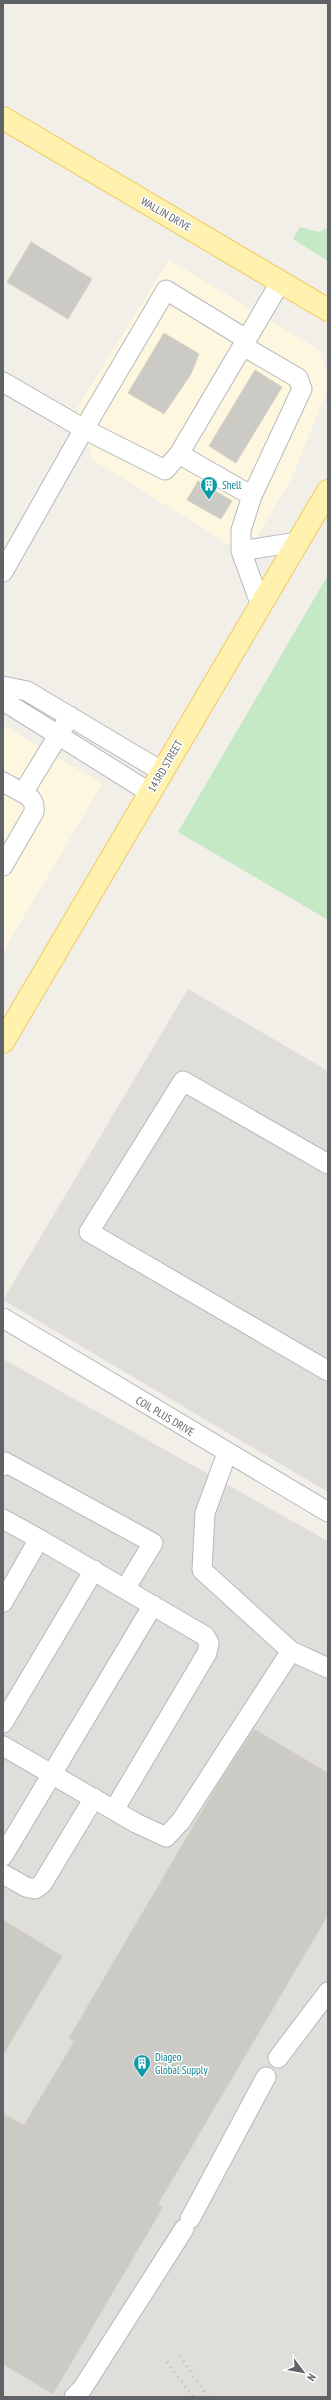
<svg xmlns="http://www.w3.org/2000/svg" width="331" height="2400" font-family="'PT Sans Narrow',sans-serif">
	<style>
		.commercial { fill: #fef7e0 }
		.industrial { fill: #e0deda }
		.green { fill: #c5e8c5 }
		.building { fill: #cccac5; stroke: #d6d1c6 }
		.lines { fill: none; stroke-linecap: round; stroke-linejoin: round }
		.minor-casing { stroke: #b5b8bc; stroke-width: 21 }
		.major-casing { stroke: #f2c960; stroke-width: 24 }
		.minor { stroke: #fff; stroke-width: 19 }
		.major { stroke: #fff2af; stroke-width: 22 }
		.rail { stroke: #b6b7b8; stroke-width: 3; stroke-dasharray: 1 5; stroke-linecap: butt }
		.labels { text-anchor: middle; stroke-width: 3; stroke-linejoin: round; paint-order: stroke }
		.street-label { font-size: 11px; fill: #5f6368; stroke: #fff }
		.culture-label { font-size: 11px; fill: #0d838f; stroke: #fff; text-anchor: start }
	</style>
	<rect width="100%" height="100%" fill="#f1efe8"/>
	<!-- commercial -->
	<path class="commercial" d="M169,260L319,350L328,377V387L291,480L246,555L93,460L77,408Z
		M3,725L102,784L3,952Z"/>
	<!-- industrial -->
	<path class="industrial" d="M188,989L328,1071V1492L3,1300Z
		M3,1359L328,1541V2397H3Z"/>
	<!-- green -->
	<path class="green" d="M300,227L319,232L328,228V261L293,239Z
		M328,575V920L178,832Z"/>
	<!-- building -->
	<path class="building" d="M31,242L92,279L68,319L7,282Z
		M164,333L199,354L191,374L164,414L128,393Z
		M255,370L282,387L236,463L209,446Z
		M198,481L232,501L221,519L187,500Z
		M254,1729L328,1773V1915L158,2204L163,2207L53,2394L3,2364V2114L24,2125L74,2042L69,2038L218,1784Z
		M3,1920L62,1956L3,2055Z"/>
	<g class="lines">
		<!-- minor casing -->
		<g class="minor-casing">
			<path id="minor" d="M243,346L298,378L302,389L252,496
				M3,382L84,429L3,572
				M179,454L165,470L84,429L166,290L246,339
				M241,551L297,542
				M260,603L241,551V530L252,496L179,454L281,281
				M3,686L27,691L161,771
				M3,696L10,705L149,792
				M3,782L23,793
				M3,866L34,812C35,802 32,798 23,793L70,716
				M328,1164L183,1081L89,1232L328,1371
				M3,1318L328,1512
				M227,1453L205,1513L202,1570L291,1651
				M3,1466L5,1462L153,1543L125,1589
				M3,1519L39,1539L3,1602
				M39,1539L205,1636L209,1643L207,1653L114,1810
				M3,1723L94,1570
				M3,1746L136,1823L166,1837L181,1821L291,1651L328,1668
				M3,1856L153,1605
				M3,1874L26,1887L35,1889L42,1884L94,1798
				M278,2058L328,1992
				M190,2219L266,2077
				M74,2397L82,2389L184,2229"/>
		</g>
		<!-- major casing -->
		<g class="major-casing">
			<path id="major" d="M3,118L328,310
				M3,1042L328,491"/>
		</g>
		<!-- minor -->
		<use href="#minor" class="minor"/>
		<!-- major -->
		<use href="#major" class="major"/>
		<!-- rail -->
		<path class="rail" d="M180,2356L208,2397
			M167,2362L193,2397"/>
	</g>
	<!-- icons -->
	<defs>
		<g id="building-pin" transform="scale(0.9)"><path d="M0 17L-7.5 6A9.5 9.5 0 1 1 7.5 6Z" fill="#0f9aa8" stroke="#fff"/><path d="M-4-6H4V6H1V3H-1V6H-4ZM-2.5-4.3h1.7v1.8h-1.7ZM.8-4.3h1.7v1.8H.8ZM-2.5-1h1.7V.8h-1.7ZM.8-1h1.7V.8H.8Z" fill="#fff"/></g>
	</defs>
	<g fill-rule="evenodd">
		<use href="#building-pin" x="209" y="485"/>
		<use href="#building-pin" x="142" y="2063"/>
	</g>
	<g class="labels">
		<!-- street labels -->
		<g class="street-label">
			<text transform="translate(166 214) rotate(30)" y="4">WALLIN DRIVE</text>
			<text transform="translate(165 766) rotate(-60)" y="4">143RD STREET</text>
			<text transform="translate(165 1416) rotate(31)" y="4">COIL PLUS DRIVE</text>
		</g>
		<!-- culture labels -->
		<g class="culture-label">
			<text x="222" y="489">Shell</text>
			<text x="155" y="2061">Diageo<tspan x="155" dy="13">Global Supply</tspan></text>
		</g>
	</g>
	<!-- border -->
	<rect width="331" height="2400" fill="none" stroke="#5f6368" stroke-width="8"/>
	<!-- north arrow -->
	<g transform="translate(303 2372) rotate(122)" stroke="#ffffff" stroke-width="3" paint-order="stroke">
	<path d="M0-3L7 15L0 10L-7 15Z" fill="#5f6368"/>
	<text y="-6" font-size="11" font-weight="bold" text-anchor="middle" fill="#5f6368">N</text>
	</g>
</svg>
